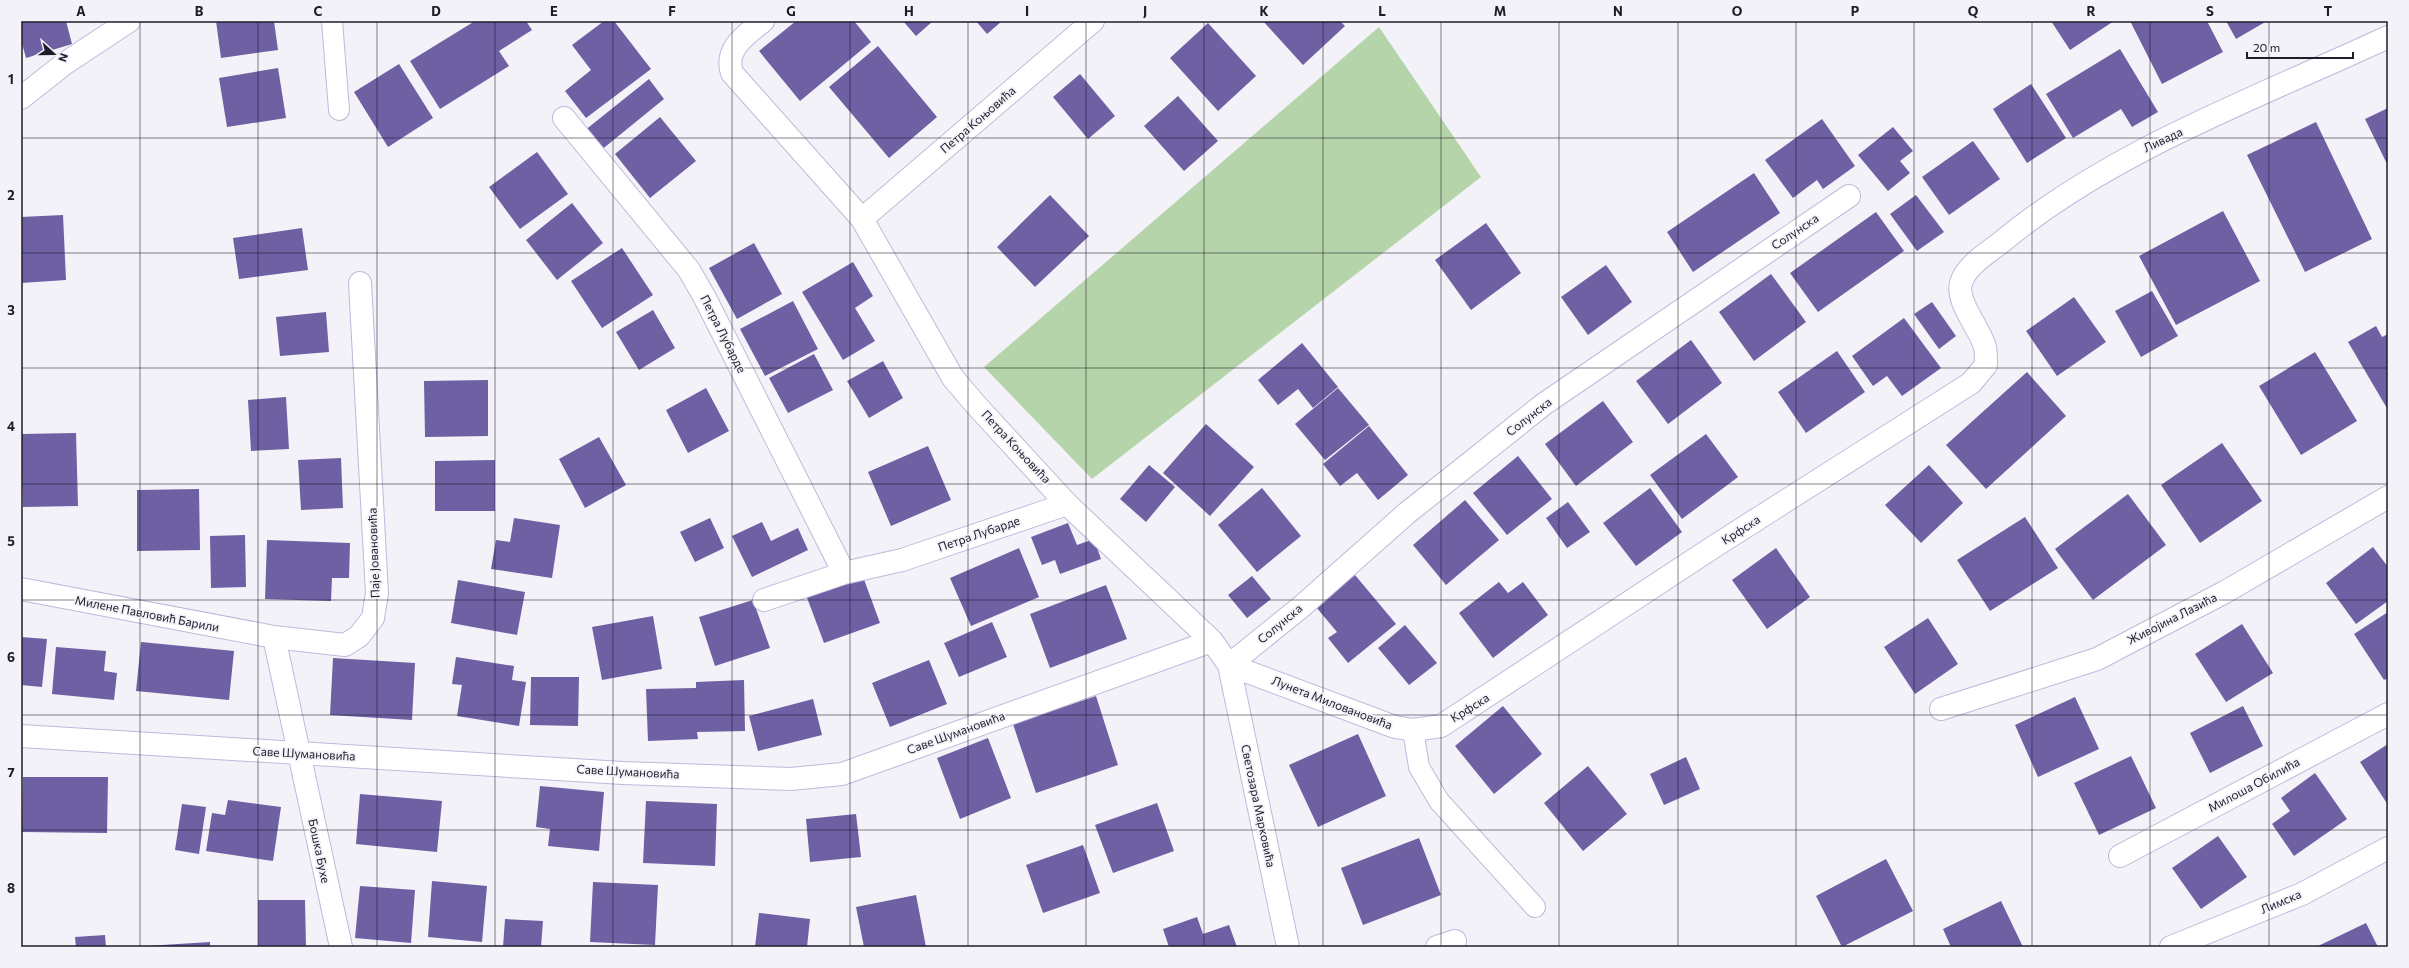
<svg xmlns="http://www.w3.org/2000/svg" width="2409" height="968" font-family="Commissioner,sans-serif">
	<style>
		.green { fill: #b6d4a9 }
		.building { fill: #6e60a3 }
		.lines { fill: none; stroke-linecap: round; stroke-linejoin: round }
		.lane-casing { stroke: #beb9db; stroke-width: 22 }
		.street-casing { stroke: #beb9db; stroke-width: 24 }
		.lane { stroke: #fff; stroke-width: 20 }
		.street { stroke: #fff; stroke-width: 22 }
		.grid { fill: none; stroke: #1e1c29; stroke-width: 1; stroke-opacity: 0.55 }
		.labels { text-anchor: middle; stroke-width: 3.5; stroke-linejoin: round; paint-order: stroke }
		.street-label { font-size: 12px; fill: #1e1c29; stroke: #f3f2f9 }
		.neatline { fill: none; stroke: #1e1c29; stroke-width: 1.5 }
		.grid-label { font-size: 13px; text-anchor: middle; font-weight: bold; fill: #1e1c29 }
	</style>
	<rect width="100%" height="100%" fill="#f3f2f9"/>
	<!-- green -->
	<path class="green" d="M1379,27L1481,177L1092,479L984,367Z"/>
	<!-- building -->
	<path class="building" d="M21,21H66L72,44L26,58L21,40Z
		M216,21H274L278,50L221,58Z
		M475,21H526L532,30L499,51L509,66L440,109L410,61Z
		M604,21H614L651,69L586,118L565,91L591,70L572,45Z
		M796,21H854L871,42L800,101L759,51Z
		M903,21H933L916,36Z
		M976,21H1002L987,34Z
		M1263,21H1340L1345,26L1303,65Z
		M2051,21H2114L2070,50Z
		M2130,21H2207L2223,52L2162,84Z
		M2226,21H2267L2236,39Z
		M1208,23L1256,76L1218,111L1170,58Z
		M878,46L937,117L889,158L829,87Z
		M2120,49L2158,112L2132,127L2121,109L2073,138L2046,94Z
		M399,64L433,118L388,147L354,92Z
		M278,68L286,118L227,127L219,78Z
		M1080,74L1115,116L1088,139L1053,97Z
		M649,79L664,99L600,151L584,131Z
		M2031,84L2066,138L2027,163L1993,109Z
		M1178,96L1218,141L1184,171L1144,126Z
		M2388,108V166L2365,119Z
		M660,117L696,161L650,198L615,154Z
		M1822,119L1855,166L1823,189L1817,180L1793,198L1765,160Z
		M2316,122L2372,239L2305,272L2247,155Z
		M1893,127L1913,151L1900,161L1910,173L1888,191L1858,155Z
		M1973,141L2000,179L1949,215L1922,177Z
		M537,152L568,194L520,229L489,187Z
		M1754,173L1780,213L1693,272L1667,232Z
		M1050,195L1089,236L1035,287L997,247Z
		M1916,195L1944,232L1917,251L1890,214Z
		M572,203L603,243L557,280L526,240Z
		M2223,211L2260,281L2176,325L2139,256Z
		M1876,212L1904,251L1818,312L1790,273Z
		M63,215L66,280L21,283V217Z
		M1486,223L1521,273L1471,310L1435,260Z
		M302,228L308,270L239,279L233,238Z
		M754,243L782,294L737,319L709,268Z
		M622,248L653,295L602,328L571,281Z
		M853,262L873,296L855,308L875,341L843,360L802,292Z
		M1606,265L1632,302L1588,335L1561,297Z
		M1771,274L1806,322L1754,361L1719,312Z
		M2152,291L2178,336L2141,357L2115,311Z
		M2074,297L2106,342L2057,376L2026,331Z
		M793,301L818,349L765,376L740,329Z
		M1932,302L1956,336L1939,349L1914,314Z
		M653,310L675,348L639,370L616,332Z
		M326,312L329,352L280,356L276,317Z
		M1904,318L1941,368L1902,396L1887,376L1873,386L1852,356Z
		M2376,326L2382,337L2388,334V410L2348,342Z
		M1691,340L1722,383L1668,424L1636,381Z
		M1302,343L1338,387L1313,408L1298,389L1278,405L1258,380Z
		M1837,351L1865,392L1806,433L1778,392Z
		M2315,352L2357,421L2301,455L2259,386Z
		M814,354L833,390L788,413L769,378Z
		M883,361L903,398L869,418L847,381Z
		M2027,372L2066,416L1986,489L1946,445Z
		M488,380V436L425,437L424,381Z
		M706,388L729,431L688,453L666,410Z
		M1338,388L1369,425L1325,460L1295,424Z
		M286,397L289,449L251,451L248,400Z
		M1603,401L1633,442L1576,486L1545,444Z
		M1206,424L1254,467L1210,516L1163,473Z
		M1369,426L1408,475L1378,500L1357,473L1340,486L1323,464Z
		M76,433L78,506L23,507L21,434Z
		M1706,434L1738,477L1682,519L1650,475Z
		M599,437L626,485L585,508L559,459Z
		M2222,443L2262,501L2200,543L2161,485Z
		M928,446L951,500L891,526L868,472Z
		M1518,456L1552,499L1507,535L1473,493Z
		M341,458L343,508L301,510L298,460Z
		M495,460V511H435V461Z
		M1149,465L1175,487L1146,522L1120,499Z
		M1929,465L1963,503L1921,543L1885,505Z
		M1262,488L1301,536L1257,572L1218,525Z
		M1650,488L1682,532L1636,566L1603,523Z
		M199,489L200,550L137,551V490Z
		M2128,494L2166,545L2093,600L2055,549Z
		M1465,500L1499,540L1446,585L1413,545Z
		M1568,502L1590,532L1567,548L1546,518Z
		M2025,517L2058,568L1990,611L1957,560Z
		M514,518L560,525L552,578L491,569L496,540L510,542Z
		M710,518L724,548L695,562L680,532Z
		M762,522L771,541L798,528L808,550L752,577L732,536Z
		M1068,523L1077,545L1094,539L1101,559L1060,574L1055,560L1042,565L1031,537Z
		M245,535L246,587L211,588L210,536Z
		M267,540L350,543L349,578H332L331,601L265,599Z
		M2373,547L2388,567V601L2356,624L2326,583Z
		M1019,548L1039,597L971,626L950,578Z
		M1776,548L1810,597L1767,629L1732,580Z
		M862,574L880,623L824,643L806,595Z
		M1355,575L1396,624L1348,663L1328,638L1337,632L1316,607Z
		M1252,576L1271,599L1247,618L1228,595Z
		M458,580L525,592L517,635L451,623Z
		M1499,582L1508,593L1523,582L1548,615L1493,658L1459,613Z
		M1106,585L1127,639L1050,668L1030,614Z
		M753,600L770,648L715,666L699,617Z
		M2388,612V678L2384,680L2354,634Z
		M653,616L662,669L602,680L592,627Z
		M1928,618L1958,664L1915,694L1884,647Z
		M992,622L1007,657L959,677L944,643Z
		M2242,624L2273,673L2226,702L2195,654Z
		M1405,625L1437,663L1409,685L1378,648Z
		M21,637L47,639L42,687L21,685Z
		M141,642L234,651L229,700L136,691Z
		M56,647L106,651L104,671L117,673L114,700L52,694Z
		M456,657L514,666L512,680L526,682L519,726L457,716L462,685L452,684Z
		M333,658L415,663L412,720L330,715Z
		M929,660L947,704L890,727L872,683Z
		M531,677H579L578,726L530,725Z
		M744,680L745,731L697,732L698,739L648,741L646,689L696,688V682Z
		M1096,696L1118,765L1036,793L1013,724Z
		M2075,697L2099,749L2038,777L2015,725Z
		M813,699L822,735L758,751L749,716Z
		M1503,706L1542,754L1494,794L1455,746Z
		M2243,706L2263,746L2210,773L2190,733Z
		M1358,734L1386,796L1318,827L1289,765Z
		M988,738L1011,798L960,819L937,758Z
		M2388,744V805L2360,762Z
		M2131,756L2156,808L2099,835L2074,783Z
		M1686,757L1700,789L1664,805L1650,774Z
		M1588,766L1627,814L1583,851L1544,803Z
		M2315,773L2347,819L2294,856L2272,824L2290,811L2281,798Z
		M23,777H108L107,833L22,832Z
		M540,786L604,792L599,851L548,846L550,829L536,827Z
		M360,794L442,801L437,852L356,844Z
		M228,800L281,807L273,861L206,851L212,813L225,815Z
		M646,801L717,804L715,866L643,863Z
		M1157,803L1174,851L1113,873L1095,825Z
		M182,804L206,807L199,854L175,850Z
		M856,814L861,857L810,862L806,819Z
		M2218,836L2247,877L2201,909L2172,868Z
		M1419,838L1441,895L1363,925L1341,868Z
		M1083,845L1100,893L1043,913L1026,865Z
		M1886,859L1913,911L1842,947L1816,896Z
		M432,881L487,886L482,942L428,937Z
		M593,882L658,885L655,945L590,942Z
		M360,886L415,890L411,943L355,938Z
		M916,895L926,947H864L856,907Z
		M258,900H305L306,947H258Z
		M2001,901L2023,947H1951L1943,929Z
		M759,913L810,919L807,947H755Z
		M1197,917L1203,934L1229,925L1237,947H1169L1163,929Z
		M505,919L543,921L541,947H503Z
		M2366,923L2378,947H2316Z
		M105,935L106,947H76L75,937Z
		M210,942V947H146V946Z"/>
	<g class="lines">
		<!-- lane casing -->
		<g class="lane-casing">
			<path id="lane" d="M332,21L339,110
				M1413,730L1419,767L1439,801L1535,907"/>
		</g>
		<!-- street casing -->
		<g class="street-casing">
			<path id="street" d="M763,21C746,35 724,49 732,73L862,219L953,378L976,405L1067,504L1212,641L1229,665L1395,727L1413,730L1441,726L1715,546L1971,383L1986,365C1986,359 1986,352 1985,347C1980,328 1953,299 1962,280C1969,264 1986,254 1999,244C2110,151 2257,98 2388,37
				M21,98L64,64L129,21
				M564,118L689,270L705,298L844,573
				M862,219L1093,21
				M21,589L274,637
				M764,600L844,573L902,560L1067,504
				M1941,709L2097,659L2225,592L2388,497
				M21,736L623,773L791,779L842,774L1212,641
				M2120,856L2388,714
				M341,947L274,637L345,645L359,636L373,618L377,593L360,283
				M1288,947L1229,665L1301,607L1407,513L1544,404L1849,196
				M1437,947L1455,941
				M2171,947L2302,894L2388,848"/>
		</g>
		<!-- lane -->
		<use href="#lane" class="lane"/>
		<!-- street -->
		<use href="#street" class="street"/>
	</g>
	<!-- grid -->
	<path class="grid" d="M140,21V947M258,21V947M377,21V947M495,21V947M613,21V947M732,21V947M850,21V947M968,21V947M1086,21V947M1204,21V947M1323,21V947M1441,21V947M1559,21V947M1678,21V947M1796,21V947M1914,21V947M2032,21V947M2150,21V947M2269,21V947M21,138H2388M21,253H2388M21,368H2388M21,484H2388M21,600H2388M21,715H2388M21,830H2388"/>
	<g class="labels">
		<!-- street labels -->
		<g class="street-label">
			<text transform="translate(978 120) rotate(-41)" y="4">Петра Коњовића</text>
			<text transform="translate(2163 140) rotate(-25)" y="4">Ливада</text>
			<text transform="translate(1795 232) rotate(-34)" y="4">Солунска</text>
			<text transform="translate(723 334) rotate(63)" y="4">Петра Лубарде</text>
			<text transform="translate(1529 417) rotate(-38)" y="4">Солунска</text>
			<text transform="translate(1016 447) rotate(47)" y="4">Петра Коњовића</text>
			<text transform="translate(1741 530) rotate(-33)" y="4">Крфска</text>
			<text transform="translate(979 534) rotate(-19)" y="4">Петра Лубарде</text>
			<text transform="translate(374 553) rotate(-92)" y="4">Паје Јовановића</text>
			<text transform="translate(147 614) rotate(11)" y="4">Милене Павловић Барили</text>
			<text transform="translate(2172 619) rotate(-27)" y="4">Живојина Лазића</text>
			<text transform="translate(1280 624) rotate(-40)" y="4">Солунска</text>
			<text transform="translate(1332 703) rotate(21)" y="4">Лунета Миловановића</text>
			<text transform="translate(1470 708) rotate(-32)" y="4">Крфска</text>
			<text transform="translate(956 733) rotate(-20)" y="4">Саве Шумановића</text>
			<text transform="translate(304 754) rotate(3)" y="4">Саве Шумановића</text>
			<text transform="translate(628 772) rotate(3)" y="4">Саве Шумановића</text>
			<text transform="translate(2254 785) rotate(-28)" y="4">Милоша Обилића</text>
			<text transform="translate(1258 806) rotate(78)" y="4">Светозара Марковића</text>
			<text transform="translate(319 851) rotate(78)" y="4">Бошка Бухе</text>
			<text transform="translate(2281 902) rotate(-23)" y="4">Лимска</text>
		</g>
	</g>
	<!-- border -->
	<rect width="2409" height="968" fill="none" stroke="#f3f2f9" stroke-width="44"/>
	<!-- north arrow -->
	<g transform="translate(54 54) rotate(111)" stroke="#f3f2f9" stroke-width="3" paint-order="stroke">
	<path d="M0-3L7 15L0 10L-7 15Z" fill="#1e1c29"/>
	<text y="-6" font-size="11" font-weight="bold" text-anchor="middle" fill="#1e1c29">N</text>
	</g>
	<!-- scale -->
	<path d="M2247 52v6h106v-6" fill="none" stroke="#1e1c29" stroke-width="2"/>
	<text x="2253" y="52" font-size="12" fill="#1e1c29" stroke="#f3f2f9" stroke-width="3" paint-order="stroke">20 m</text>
	<rect x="22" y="22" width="2365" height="924" class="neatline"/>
	<g class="grid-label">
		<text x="81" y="16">A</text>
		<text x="199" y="16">B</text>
		<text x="318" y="16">C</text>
		<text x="436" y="16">D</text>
		<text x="554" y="16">E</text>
		<text x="672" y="16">F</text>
		<text x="791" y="16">G</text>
		<text x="909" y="16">H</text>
		<text x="1027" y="16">I</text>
		<text x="1145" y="16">J</text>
		<text x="1264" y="16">K</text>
		<text x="1382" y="16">L</text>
		<text x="1500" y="16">M</text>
		<text x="1618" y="16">N</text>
		<text x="1737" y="16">O</text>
		<text x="1855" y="16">P</text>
		<text x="1973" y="16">Q</text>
		<text x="2091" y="16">R</text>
		<text x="2210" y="16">S</text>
		<text x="2328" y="16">T</text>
		<text x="11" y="84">1</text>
		<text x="11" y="200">2</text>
		<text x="11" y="315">3</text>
		<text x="11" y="431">4</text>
		<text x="11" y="546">5</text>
		<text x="11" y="662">6</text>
		<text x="11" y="777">7</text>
		<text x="11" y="893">8</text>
	</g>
</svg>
